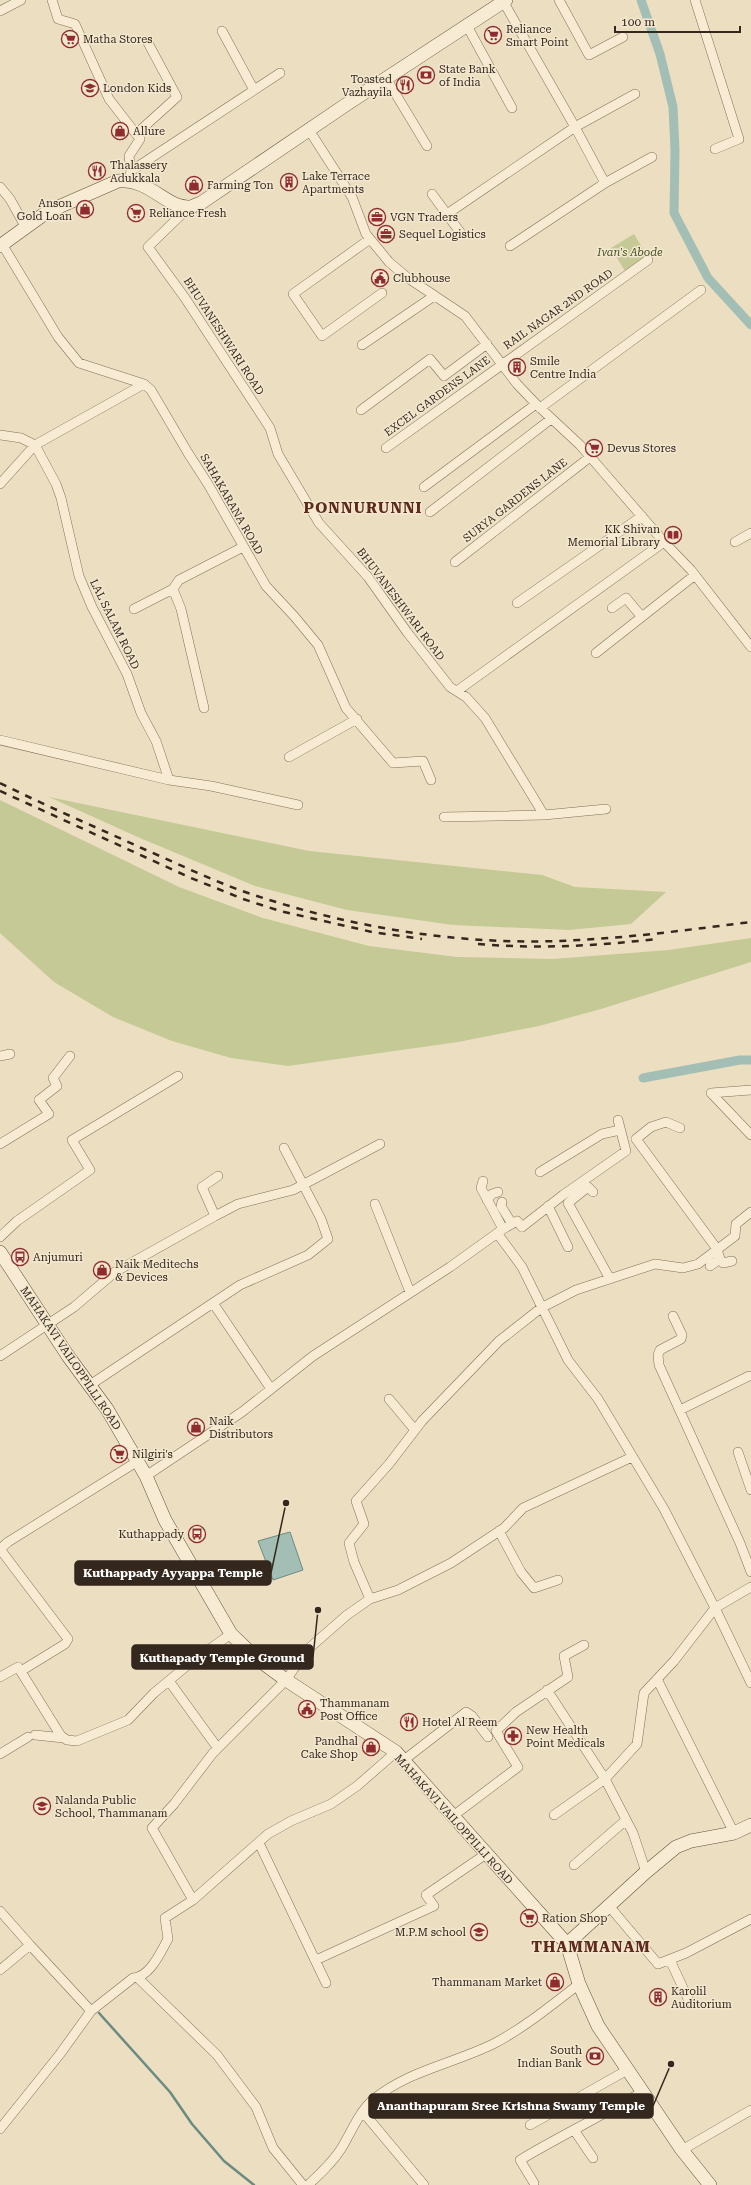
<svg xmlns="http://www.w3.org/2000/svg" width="751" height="2185" font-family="'Roboto Serif',serif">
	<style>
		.green { fill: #c4c995 }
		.water { fill: #a3beb5; stroke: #6b8b82 }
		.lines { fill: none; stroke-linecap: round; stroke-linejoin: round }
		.stream { stroke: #6b8b82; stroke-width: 2.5 }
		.canal { stroke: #a3beb5; stroke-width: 9 }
		.minor-casing { stroke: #846f59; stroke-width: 10 }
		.secondary-casing { stroke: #65503c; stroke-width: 14 }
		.minor { stroke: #f7ebd3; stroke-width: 9 }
		.secondary { stroke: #f7ebd3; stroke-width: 13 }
		.rail { stroke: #34271d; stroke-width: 2.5; stroke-dasharray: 7 7; stroke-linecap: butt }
		.labels { text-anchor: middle; stroke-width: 3; stroke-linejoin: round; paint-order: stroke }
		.poi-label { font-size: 11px; fill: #34271d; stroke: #f3e8cf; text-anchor: start }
		.park-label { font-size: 11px; font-style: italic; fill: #465024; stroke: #f3e8cf }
		.street-label { font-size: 11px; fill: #34271d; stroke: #f3e8cf }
		.district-label { font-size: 15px; font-weight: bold; letter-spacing: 1px; fill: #5f2a1e; stroke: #f3e8cf }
		.leader { fill: none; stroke: #34271d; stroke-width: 1.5 }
		.callout-dot { fill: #34271d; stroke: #f3e8cf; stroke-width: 1.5 }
		.callout { fill: #34271d; stroke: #34271d; stroke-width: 1.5 }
		.callout-label { font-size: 12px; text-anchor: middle; font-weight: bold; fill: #fff }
	</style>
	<rect width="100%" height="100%" fill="#ecdec0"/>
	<!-- green -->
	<path class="green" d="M634,234L648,257L625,271L611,248Z
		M49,797L309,851L542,875L575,887L666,892L631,924L569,930L453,925L347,910L255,886L140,838Z
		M0,800L179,887L263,918L369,946L457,957L553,959L669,950L751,938V962L601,1009L539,1026L458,1042L288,1066L231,1058L172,1041L113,1017L54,982L0,933Z"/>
	<!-- water -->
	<path class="water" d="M290,1532L303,1570L273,1580L258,1541Z"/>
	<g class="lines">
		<!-- stream -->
		<path class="stream" d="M99,2013L170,2092L192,2124L224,2161L254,2185"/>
		<!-- canal -->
		<path class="canal" d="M641,0L660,54L673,107L675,150L674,213L708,278L751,325
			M643,1078L740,1060H751"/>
		<!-- minor casing -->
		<g class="minor-casing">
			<path id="minor" d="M52,0L58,19L75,24L109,99L140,139L129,156L131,171L129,180
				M559,0L589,55L623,37
				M695,0L739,139L715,149
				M503,1L575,127L605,183
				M0,11L21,0
				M466,24L512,108
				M222,31L254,90
				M386,78L427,146
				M309,130L352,197L366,234L389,262L408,278L465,316L517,384L536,404L580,445L664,542L691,570L751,647
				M136,134L177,97L147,41
				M131,171L280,73
				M0,187L10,199L25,226
				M432,194L460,232
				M189,207L148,247L185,298L270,428L278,454L319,523L368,577L407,632L450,687L466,697L485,718L544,815
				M447,214L575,127L635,94
				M370,239L293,294L322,336L382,293
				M2,244L58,337L79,363L144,384L151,390L188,453L208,484L266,586L294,616L318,645L346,708L393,763L423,761L431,780
				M510,246L605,183L652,157
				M362,345L434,296
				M540,408L701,290
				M361,410L430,359L444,376L487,344
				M0,435L21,438L35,445L56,484L61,498L79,576L92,607L127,674L141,713L156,741L169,780
				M386,448L648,260
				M0,484L35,445L144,384
				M424,487L536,404
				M430,512L551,419
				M735,542L751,533
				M455,562L590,457
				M173,589L181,609L204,708
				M517,603L642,516
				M612,608L626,598L641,616
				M134,609L173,589L179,580L243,547
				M596,653L695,575
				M457,691L664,542
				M0,740L169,780L211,786L298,805
				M289,757L357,719
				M444,817L544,815L606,809
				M0,1056L10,1054
				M711,1093L751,1135
				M711,1093L751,1090
				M680,1128L666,1122L651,1127L636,1139L717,1249L720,1259L710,1266
				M0,1144L49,1114L39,1100L57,1086L53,1078L70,1056
				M540,1172L602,1134L620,1130
				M593,1192L588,1187L568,1203L610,1279
				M487,1200L492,1194L498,1192
				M502,1202L501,1206L512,1224
				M375,1204L410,1292
				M548,1206L568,1247
				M215,1216L238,1204L293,1190L380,1144
				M503,1229L517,1221L522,1227L563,1195L626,1151L618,1120
				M497,1233L522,1267L568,1360L598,1399L664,1509L715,1608L751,1683
				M0,1237L17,1221L90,1170L72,1140L178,1076
				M720,1259L723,1263L732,1261
				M213,1303L271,1389
				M673,1316L682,1335L681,1339L660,1350L658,1355L659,1365L740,1543L751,1572
				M0,1356L74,1307L115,1272L215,1216L202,1187L218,1176
				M90,1385L240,1285L308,1255L328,1239L321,1219L284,1148
				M389,1399L415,1430
				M680,1410L749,1376
				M738,1452L751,1490
				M146,1476L242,1412L313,1356L450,1267L503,1229L481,1188L483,1181
				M499,1531L521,1572L534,1588L558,1580
				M0,1549L68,1639L65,1644L21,1671
				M0,1549L8,1542L138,1461
				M370,1599L398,1590L451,1563L504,1528L523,1508L632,1457
				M0,1677L18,1667L61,1736L67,1740L77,1741L128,1720L154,1693L195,1659L231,1634
				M657,1679L734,1833
				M169,1681L214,1743
				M547,1690L605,1779L637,1744L644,1693L674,1661L715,1608L751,1587
				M35,1735L64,1738
				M0,1754L28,1737
				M404,1760L466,1712L472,1716L488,1737
				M554,1815L605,1779L633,1833L646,1872
				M453,1816L518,1767L496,1731L516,1712L568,1677L564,1656L584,1645
				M259,1843L326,1983
				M574,1865L626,1820
				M193,1900L152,1828L174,1804L213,1753L286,1680L307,1650L347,1615L370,1599L354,1562L349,1543L364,1524L356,1501L389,1464L422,1421L499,1341L541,1308L576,1290L655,1264L683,1268L698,1264L735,1236L736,1224L751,1212
				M609,1906L658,1964L686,1953L751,1919
				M0,1911L30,1945L0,1970
				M30,1945L91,2011
				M316,1960L434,1906L426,1895L486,1854
				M670,1960L689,2001
				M138,1978L217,2055L256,2107L273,2148L303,2185
				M363,2112L424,2185
				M530,2125L629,2069
				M0,2129L60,2054L91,2011L133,1978C150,1977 160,1953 168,1939L165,1918L193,1900L268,1834L291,1821L331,1804L357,1786L396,1752
				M574,2130L593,2158
				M682,2150L751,2110
				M534,2183L520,2160C560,2136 602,2116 642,2092
				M308,2185C320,2174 332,2163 341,2149C351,2133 359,2111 374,2099C409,2070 456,2063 495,2043C525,2027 552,2005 579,1984"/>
		</g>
		<!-- secondary casing -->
		<g class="secondary-casing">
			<path id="secondary" d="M0,246L47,212L118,181C149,178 166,208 189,207C192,207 197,204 201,203L347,104L506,0
				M0,1252L68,1356L107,1409L146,1476L165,1520L231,1634L256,1658L286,1680L396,1752L567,1944L579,1984L598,2026L682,2150L710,2185
				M567,1944L646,1872L676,1847L691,1841L734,1833L751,1825"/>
		</g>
		<!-- minor -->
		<use href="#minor" class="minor"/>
		<!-- secondary -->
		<use href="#secondary" class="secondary"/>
		<!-- rail -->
		<path class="rail" d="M0,783C48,807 98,828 146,850C181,865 215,882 251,894C355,929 470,947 579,940C637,937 694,929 751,922
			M0,791L191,878L243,899L280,911L372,932L422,939
			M478,944C538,949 596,946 656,939"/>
	</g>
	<!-- icons -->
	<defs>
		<g id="supermarket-ring" transform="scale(0.9)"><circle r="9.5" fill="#f3e8cf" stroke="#902c2f" stroke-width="1.5"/><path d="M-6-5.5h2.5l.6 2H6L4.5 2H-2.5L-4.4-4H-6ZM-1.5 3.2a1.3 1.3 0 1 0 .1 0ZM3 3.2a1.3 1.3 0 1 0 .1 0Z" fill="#902c2f"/></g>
		<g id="bank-ring" transform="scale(0.9)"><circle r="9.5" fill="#f3e8cf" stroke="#902c2f" stroke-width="1.5"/><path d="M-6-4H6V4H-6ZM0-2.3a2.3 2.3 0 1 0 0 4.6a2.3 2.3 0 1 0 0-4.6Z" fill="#902c2f"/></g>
		<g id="restaurant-ring" transform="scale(0.9)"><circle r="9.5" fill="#f3e8cf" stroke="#902c2f" stroke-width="1.5"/><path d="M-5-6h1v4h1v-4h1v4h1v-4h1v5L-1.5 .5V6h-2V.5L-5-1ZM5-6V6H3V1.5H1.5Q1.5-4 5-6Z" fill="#902c2f"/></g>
		<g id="school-ring" transform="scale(0.9)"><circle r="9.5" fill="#f3e8cf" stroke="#902c2f" stroke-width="1.5"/><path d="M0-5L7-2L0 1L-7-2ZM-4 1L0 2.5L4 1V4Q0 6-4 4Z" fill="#902c2f"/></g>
		<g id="shop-ring" transform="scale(0.9)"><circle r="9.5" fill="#f3e8cf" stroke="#902c2f" stroke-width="1.5"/><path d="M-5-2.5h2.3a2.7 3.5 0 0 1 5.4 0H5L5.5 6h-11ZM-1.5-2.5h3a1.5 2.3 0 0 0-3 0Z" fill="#902c2f"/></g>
		<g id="building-ring" transform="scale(0.9)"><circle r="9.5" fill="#f3e8cf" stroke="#902c2f" stroke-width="1.5"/><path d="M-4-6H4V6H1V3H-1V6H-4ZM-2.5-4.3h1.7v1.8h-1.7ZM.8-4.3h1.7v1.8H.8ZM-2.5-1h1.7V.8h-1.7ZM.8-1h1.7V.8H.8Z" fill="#902c2f"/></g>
		<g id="office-ring" transform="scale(0.9)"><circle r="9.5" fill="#f3e8cf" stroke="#902c2f" stroke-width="1.5"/><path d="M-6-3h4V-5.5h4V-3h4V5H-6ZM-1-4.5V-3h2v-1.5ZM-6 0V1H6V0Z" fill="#902c2f"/></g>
		<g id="civic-ring" transform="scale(0.9)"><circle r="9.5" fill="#f3e8cf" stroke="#902c2f" stroke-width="1.5"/><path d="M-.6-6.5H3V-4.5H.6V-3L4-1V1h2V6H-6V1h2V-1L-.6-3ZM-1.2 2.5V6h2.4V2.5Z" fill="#902c2f"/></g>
		<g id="library-ring" transform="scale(0.9)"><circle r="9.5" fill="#f3e8cf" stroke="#902c2f" stroke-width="1.5"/><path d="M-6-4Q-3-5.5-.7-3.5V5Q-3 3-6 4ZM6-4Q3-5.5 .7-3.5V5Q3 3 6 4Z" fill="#902c2f"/></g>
		<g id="bus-ring" transform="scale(0.9)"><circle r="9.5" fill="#f3e8cf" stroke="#902c2f" stroke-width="1.5"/><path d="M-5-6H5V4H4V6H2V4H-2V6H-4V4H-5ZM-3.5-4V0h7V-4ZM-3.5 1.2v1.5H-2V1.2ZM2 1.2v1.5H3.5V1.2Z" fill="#902c2f"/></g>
		<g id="pharmacy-ring" transform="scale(0.9)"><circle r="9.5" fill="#f3e8cf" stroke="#902c2f" stroke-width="1.5"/><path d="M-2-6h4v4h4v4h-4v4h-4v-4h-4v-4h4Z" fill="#902c2f"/></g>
	</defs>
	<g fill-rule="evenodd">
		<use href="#supermarket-ring" x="493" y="35"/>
		<use href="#supermarket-ring" x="70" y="39"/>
		<use href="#bank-ring" x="426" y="75"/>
		<use href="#restaurant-ring" x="405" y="85"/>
		<use href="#school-ring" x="90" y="88"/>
		<use href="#shop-ring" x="120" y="131"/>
		<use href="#restaurant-ring" x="97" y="171"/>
		<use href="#building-ring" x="289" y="182"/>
		<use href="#shop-ring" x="194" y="185"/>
		<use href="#shop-ring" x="85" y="209"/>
		<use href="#supermarket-ring" x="136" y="213"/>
		<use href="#office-ring" x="377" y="217"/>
		<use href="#office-ring" x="386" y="234"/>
		<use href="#civic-ring" x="380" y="278"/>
		<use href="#building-ring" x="517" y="367"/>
		<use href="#supermarket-ring" x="594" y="448"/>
		<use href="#library-ring" x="673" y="535"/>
		<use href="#bus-ring" x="20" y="1257"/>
		<use href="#shop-ring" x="102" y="1270"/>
		<use href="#shop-ring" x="196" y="1427"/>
		<use href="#supermarket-ring" x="119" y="1454"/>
		<use href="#bus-ring" x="197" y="1534"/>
		<use href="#civic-ring" x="307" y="1709"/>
		<use href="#restaurant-ring" x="409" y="1722"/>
		<use href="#pharmacy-ring" x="513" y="1736"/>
		<use href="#shop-ring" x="371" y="1747"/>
		<use href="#school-ring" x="42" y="1806"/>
		<use href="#supermarket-ring" x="529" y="1918"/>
		<use href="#school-ring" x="479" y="1932"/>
		<use href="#shop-ring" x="555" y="1982"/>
		<use href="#building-ring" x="658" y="1997"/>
		<use href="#bank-ring" x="595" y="2056"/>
	</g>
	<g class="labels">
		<!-- poi labels -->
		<g class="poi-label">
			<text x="506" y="33">Reliance<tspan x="506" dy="13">Smart Point</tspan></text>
			<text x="83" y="43">Matha Stores</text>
			<text x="439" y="73">State Bank<tspan x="439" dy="13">of India</tspan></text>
			<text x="392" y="83" text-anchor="end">Toasted<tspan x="392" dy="13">Vazhayila</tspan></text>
			<text x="103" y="92">London Kids</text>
			<text x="133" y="135">Allure</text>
			<text x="110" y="169">Thalassery<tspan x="110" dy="13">Adukkala</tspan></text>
			<text x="302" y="180">Lake Terrace<tspan x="302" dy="13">Apartments</tspan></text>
			<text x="207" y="189">Farming Ton</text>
			<text x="72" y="207" text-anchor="end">Anson<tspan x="72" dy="13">Gold Loan</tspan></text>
			<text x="149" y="217">Reliance Fresh</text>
			<text x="390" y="221">VGN Traders</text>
			<text x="399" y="238">Sequel Logistics</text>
			<text x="393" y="282">Clubhouse</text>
			<text x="530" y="365">Smile<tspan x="530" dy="13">Centre India</tspan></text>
			<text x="607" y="452">Devus Stores</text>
			<text x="660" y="533" text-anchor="end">KK Shivan<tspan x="660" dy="13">Memorial Library</tspan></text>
			<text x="33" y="1261">Anjumuri</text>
			<text x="115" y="1268">Naik Meditechs<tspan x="115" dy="13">&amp; Devices</tspan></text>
			<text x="209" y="1425">Naik<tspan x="209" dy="13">Distributors</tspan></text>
			<text x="132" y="1458">Nilgiri's</text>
			<text x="184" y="1538" text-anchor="end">Kuthappady</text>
			<text x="320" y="1707">Thammanam<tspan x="320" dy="13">Post Office</tspan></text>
			<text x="422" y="1726">Hotel Al Reem</text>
			<text x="526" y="1734">New Health<tspan x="526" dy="13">Point Medicals</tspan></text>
			<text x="358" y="1745" text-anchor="end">Pandhal<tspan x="358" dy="13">Cake Shop</tspan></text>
			<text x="55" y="1804">Nalanda Public<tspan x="55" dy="13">School, Thammanam</tspan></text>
			<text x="542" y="1922">Ration Shop</text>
			<text x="466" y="1936" text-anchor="end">M.P.M school</text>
			<text x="542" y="1986" text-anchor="end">Thammanam Market</text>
			<text x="671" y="1995">Karolil<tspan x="671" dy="13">Auditorium</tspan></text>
			<text x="582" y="2054" text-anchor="end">South<tspan x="582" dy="13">Indian Bank</tspan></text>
		</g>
		<!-- park labels -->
		<g class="park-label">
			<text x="630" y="256">Ivan's Abode</text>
		</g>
		<!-- street labels -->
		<g class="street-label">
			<text transform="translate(558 309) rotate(-35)" y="4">RAIL NAGAR 2ND ROAD</text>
			<text transform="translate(224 336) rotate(57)" y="4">BHUVANESHWARI ROAD</text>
			<text transform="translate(437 396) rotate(-36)" y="4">EXCEL GARDENS LANE</text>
			<text transform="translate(515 500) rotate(-38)" y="4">SURYA GARDENS LANE</text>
			<text transform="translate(232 504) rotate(60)" y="4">SAHAKARANA ROAD</text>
			<text transform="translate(401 604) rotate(53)" y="4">BHUVANESHWARI ROAD</text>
			<text transform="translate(115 624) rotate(64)" y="4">LAL SALAM ROAD</text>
			<text transform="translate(71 1358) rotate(56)" y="4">MAHAKAVI VAILOPPILLI ROAD</text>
			<text transform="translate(454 1819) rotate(48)" y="4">MAHAKAVI VAILOPPILLI ROAD</text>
		</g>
		<!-- district labels -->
		<g class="district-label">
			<text x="363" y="513">PONNURUNNI</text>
			<text x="591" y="1952">THAMMANAM</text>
		</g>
	</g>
	<!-- callouts -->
	<path class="leader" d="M286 1503L271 1573M318 1610L313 1657M671 2064L653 2106"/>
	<g class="callout-dot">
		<circle cx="286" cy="1503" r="4"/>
		<circle cx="318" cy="1610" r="4"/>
		<circle cx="671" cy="2064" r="4"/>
	</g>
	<g class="callout">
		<rect x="75" y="1561" width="196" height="24" rx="4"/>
		<rect x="132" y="1645" width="181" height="24" rx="4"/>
		<rect x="369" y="2094" width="284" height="24" rx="4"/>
	</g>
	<g class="callout-label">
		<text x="173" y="1577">Kuthappady Ayyappa Temple</text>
		<text x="222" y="1662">Kuthapady Temple Ground</text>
		<text x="511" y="2110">Ananthapuram Sree Krishna Swamy Temple</text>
	</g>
	<!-- scale -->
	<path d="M615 26v6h125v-6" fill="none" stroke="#34271d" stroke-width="2"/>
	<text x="621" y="26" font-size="12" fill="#34271d" stroke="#f3e8cf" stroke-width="3" paint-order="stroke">100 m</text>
</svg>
